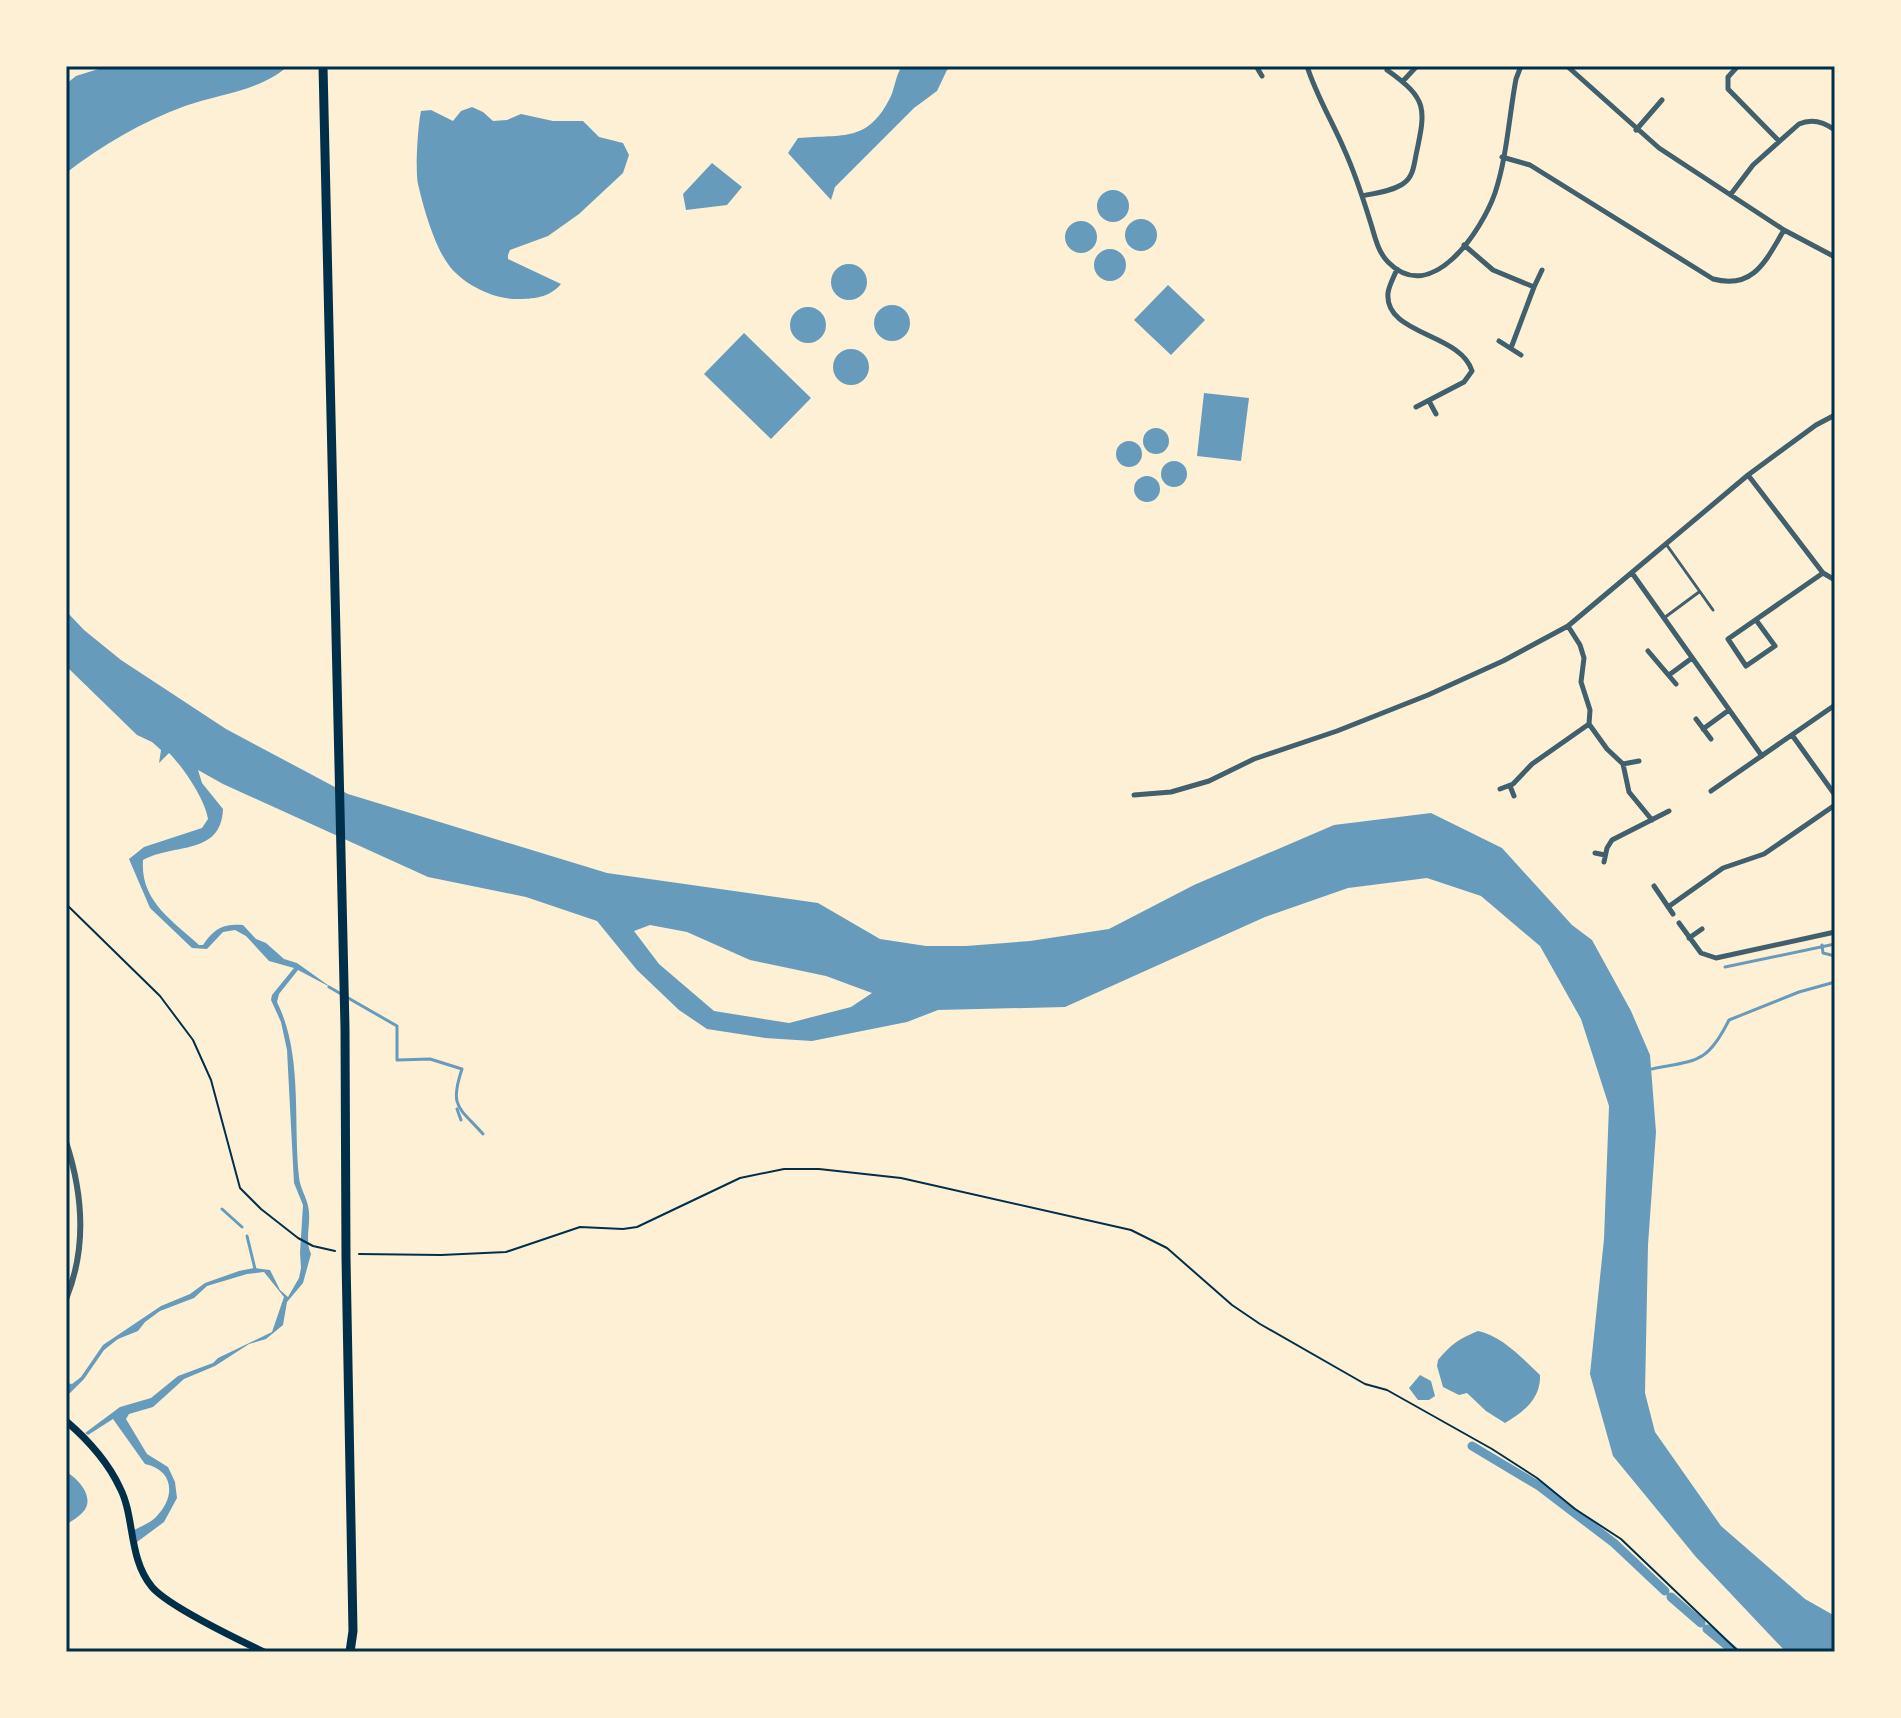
<svg xmlns="http://www.w3.org/2000/svg" width="1901" height="1718" font-family="'Fira Sans Condensed',sans-serif">
	<style>
		.water { fill: #669bbc; fill-rule: evenodd }
		.lines { fill: none; stroke-linecap: round; stroke-linejoin: round }
		.stream { stroke: #669bbc; stroke-width: 3 }
		.canal { stroke: #669bbc; stroke-width: 9 }
		.path { stroke: #003049; stroke-width: 2 }
		.service { stroke: #3f606c; stroke-width: 3 }
		.minor { stroke: #3f606c; stroke-width: 5 }
		.tertiary { stroke: #3f606c; stroke-width: 6 }
		.secondary { stroke: #003049; stroke-width: 7 }
		.trunk { stroke: #003049; stroke-width: 9 }
		.neatline { fill: none; stroke: #003049; stroke-width: 3 }
	</style>
	<rect width="100%" height="100%" fill="#fdf0d5"/>
	<!-- water -->
	<path class="water" d="M108,66H288C260,91 220,94 185,106C142,122 102,145 66,173V84L76,76Z
		M902,66H954L947,70L937,91L914,108L835,187L831,200L788,153L798,138C844,134 868,143 891,96C895,86 896,75 902,66Z
		M472,107L483,112L493,121L507,120L521,114L553,121H583L599,137L623,143L629,155L623,173L579,214L548,236L510,250L508,255V259L561,284C549,298 533,299 516,299C493,299 462,284 448,264C434,245 423,206 418,184C415,170 418,125 421,111L431,110L453,121L461,111Z
		M712,163L742,187L727,205L686,210L683,194Z
		M1097 206a16 16 0 1 1 32 0a16 16 0 1 1-32 0Z
		M1125 235a16 16 0 1 1 32 0a16 16 0 1 1-32 0Z
		M1065 237a16 16 0 1 1 32 0a16 16 0 1 1-32 0Z
		M1094 265a16 16 0 1 1 32 0a16 16 0 1 1-32 0Z
		M831 282a18 18 0 1 1 36 0a18 18 0 1 1-36 0Z
		M1168,285L1205,320L1171,355L1134,320Z
		M874 323a18 18 0 1 1 36 0a18 18 0 1 1-36 0Z
		M790 325a18 18 0 1 1 36 0a18 18 0 1 1-36 0Z
		M744,333L811,398L771,439L704,374Z
		M833 367a18 18 0 1 1 36 0a18 18 0 1 1-36 0Z
		M1204,393L1249,398L1241,461L1197,456Z
		M1143 441a13 13 0 1 1 26 0a13 13 0 1 1-26 0Z
		M1116 454a13 13 0 1 1 26 0a13 13 0 1 1-26 0Z
		M1161 474a13 13 0 1 1 26 0a13 13 0 1 1-26 0Z
		M1134 489a13 13 0 1 1 26 0a13 13 0 1 1-26 0Z
		M66,611L84,630L121,660L226,729L348,794L607,873L818,903L880,939L926,946H966L1030,941L1109,929L1194,885L1334,825L1431,813L1502,848L1572,925L1592,940L1631,1011L1650,1055L1656,1132L1648,1245L1645,1393L1655,1432L1721,1526L1805,1599L1835,1616V1652H1786L1696,1557L1613,1456L1590,1374L1604,1239L1609,1106L1581,1019L1540,946L1481,896L1427,878L1348,888L1265,917L1065,1007L938,1010L907,1022L812,1041L765,1038L707,1029L679,1010L637,970L597,921L526,897L428,877L223,784L198,770L202,783L223,809C221,856 174,843 143,860C140,901 172,920 199,945H203C215,928 223,924 243,925L256,939L266,943L284,959L297,963L332,988L298,970L279,994L277,1002C303,1054 293,1120 299,1177C300,1188 306,1196 308,1206C312,1222 304,1239 311,1254L303,1283L287,1302L283,1325L266,1339L249,1344L215,1366L184,1379L153,1407L129,1414L126,1419L147,1454L168,1467L175,1482L177,1498L164,1522L137,1542L134,1530C142,1526 150,1523 156,1517C176,1497 174,1470 145,1464L113,1419L88,1435L85,1433L120,1407L151,1398L178,1376L213,1363L218,1358L272,1332L284,1297L264,1272L247,1274L207,1286L194,1298L160,1311L145,1322L138,1331L118,1339L104,1350L84,1379L70,1393L66,1392V1383L72,1384L81,1377L103,1345L161,1306L190,1294L205,1283L239,1271L254,1268L270,1270L280,1290L288,1297L299,1278L301,1268L300,1253L303,1205L294,1183L287,1050L281,1022L271,1000L272,995L294,968L269,961L246,936L235,930L223,932L207,949L192,948L150,908L129,859L144,847L202,828L208,819C205,799 183,767 169,753L159,763L161,750L152,742L137,735L66,666ZM650,925L687,932L750,960L826,976L872,993L851,1007L789,1023L714,1011L659,964L634,931Z
		M1478,1331C1502,1336 1522,1358 1540,1375C1541,1398 1524,1412 1505,1423L1486,1411L1467,1393L1459,1395L1443,1387L1437,1366L1438,1360C1450,1345 1460,1338 1478,1331Z
		M1420,1375L1431,1381L1435,1396L1429,1400H1418L1409,1388Z
		M66,1472C78,1478 96,1498 83,1512C79,1517 71,1521 66,1525Z"/>
	<g class="lines">
		<!-- stream -->
		<path class="stream" d="M1822,945L1823,953L1835,956
			M1725,967L1835,944
			M329,987L397,1026V1060L430,1059L462,1069C449,1107 459,1107 483,1134
			M1652,1069C1697,1060 1707,1064 1729,1020L1799,992L1835,982
			M457,1109L461,1120
			M222,1209L242,1227
			M247,1236L255,1269"/>
		<!-- canal -->
		<path class="canal" d="M1472,1446L1539,1486L1614,1543L1665,1591
			M1671,1597L1701,1623
			M1707,1629L1735,1652"/>
		<!-- path -->
		<path class="path" d="M66,904L160,996L193,1040L211,1080L240,1188L261,1209L298,1238L313,1246L335,1251
			M359,1254L441,1255L506,1252L580,1227L623,1229L637,1227L740,1178L784,1169H819L901,1178L1131,1230L1167,1248L1232,1305L1260,1324L1365,1384L1387,1390L1492,1449L1537,1478L1575,1509L1621,1539L1739,1652"/>
		<!-- service -->
		<path class="service" d="M1666,544L1713,610
			M1664,618L1699,592"/>
		<!-- minor -->
		<path class="minor" d="M1256,66L1262,76
			M1307,66C1316,95 1332,121 1344,149C1355,173 1363,198 1371,224C1375,237 1378,252 1388,262C1432,307 1482,230 1495,193C1507,157 1509,116 1516,79L1521,66
			M1567,66L1659,148L1784,230L1835,257
			M1738,66L1728,77V89L1779,141
			M1403,81L1417,66
			M1636,130L1662,100
			M1502,157L1530,165L1713,279C1754,290 1766,260 1784,230
			M1731,194L1753,165L1799,124C1812,118 1824,122 1835,130
			M1362,196C1375,193 1394,191 1404,183C1413,177 1414,165 1416,155C1426,108 1428,99 1387,70
			M1464,245L1493,270L1534,287L1511,348
			M1397,269C1394,277 1389,285 1388,293C1384,335 1461,333 1472,371L1464,382L1416,407
			M1534,287L1542,270
			M1499,341L1521,355
			M1429,401L1436,414
			M1748,475L1823,573L1835,580
			M1632,573L1762,756
			M1756,620L1775,646L1746,666L1728,639L1823,573
			M1568,626L1580,645L1584,658L1581,682L1590,710L1589,724L1607,749L1623,764L1629,792L1652,820
			M1648,651L1676,684
			M1669,675L1692,658
			M1696,719L1711,739
			M1703,729L1729,710
			M1792,735L1835,795
			M1623,764L1639,761
			M1510,786L1514,796
			M1500,789L1513,784L1532,764L1589,724
			M1711,791L1835,705
			M1134,795L1171,792L1209,781L1254,759L1337,731L1428,695L1503,661L1568,626L1748,475L1816,425L1835,415
			M1595,853L1605,855
			M1604,862L1607,848L1612,840L1669,811
			M1654,886L1673,914
			M1668,907L1723,868L1764,854L1835,805
			M1679,923L1701,953L1716,958L1835,932
			M1689,938L1702,929"/>
		<!-- tertiary -->
		<path class="tertiary" d="M66,1142C83,1194 87,1248 66,1299"/>
		<!-- secondary -->
		<path class="secondary" d="M66,1421C87,1439 108,1462 120,1488C135,1517 128,1558 152,1587C169,1607 239,1640 264,1652"/>
		<!-- trunk -->
		<path class="trunk" d="M323,66L345,1028L346,1258L353,1631L350,1652"/>
	</g>
	<!-- border -->
	<rect width="1901" height="1718" fill="none" stroke="#fdf0d5" stroke-width="136"/>
	<rect x="68" y="68" width="1765" height="1582" class="neatline"/>
</svg>
